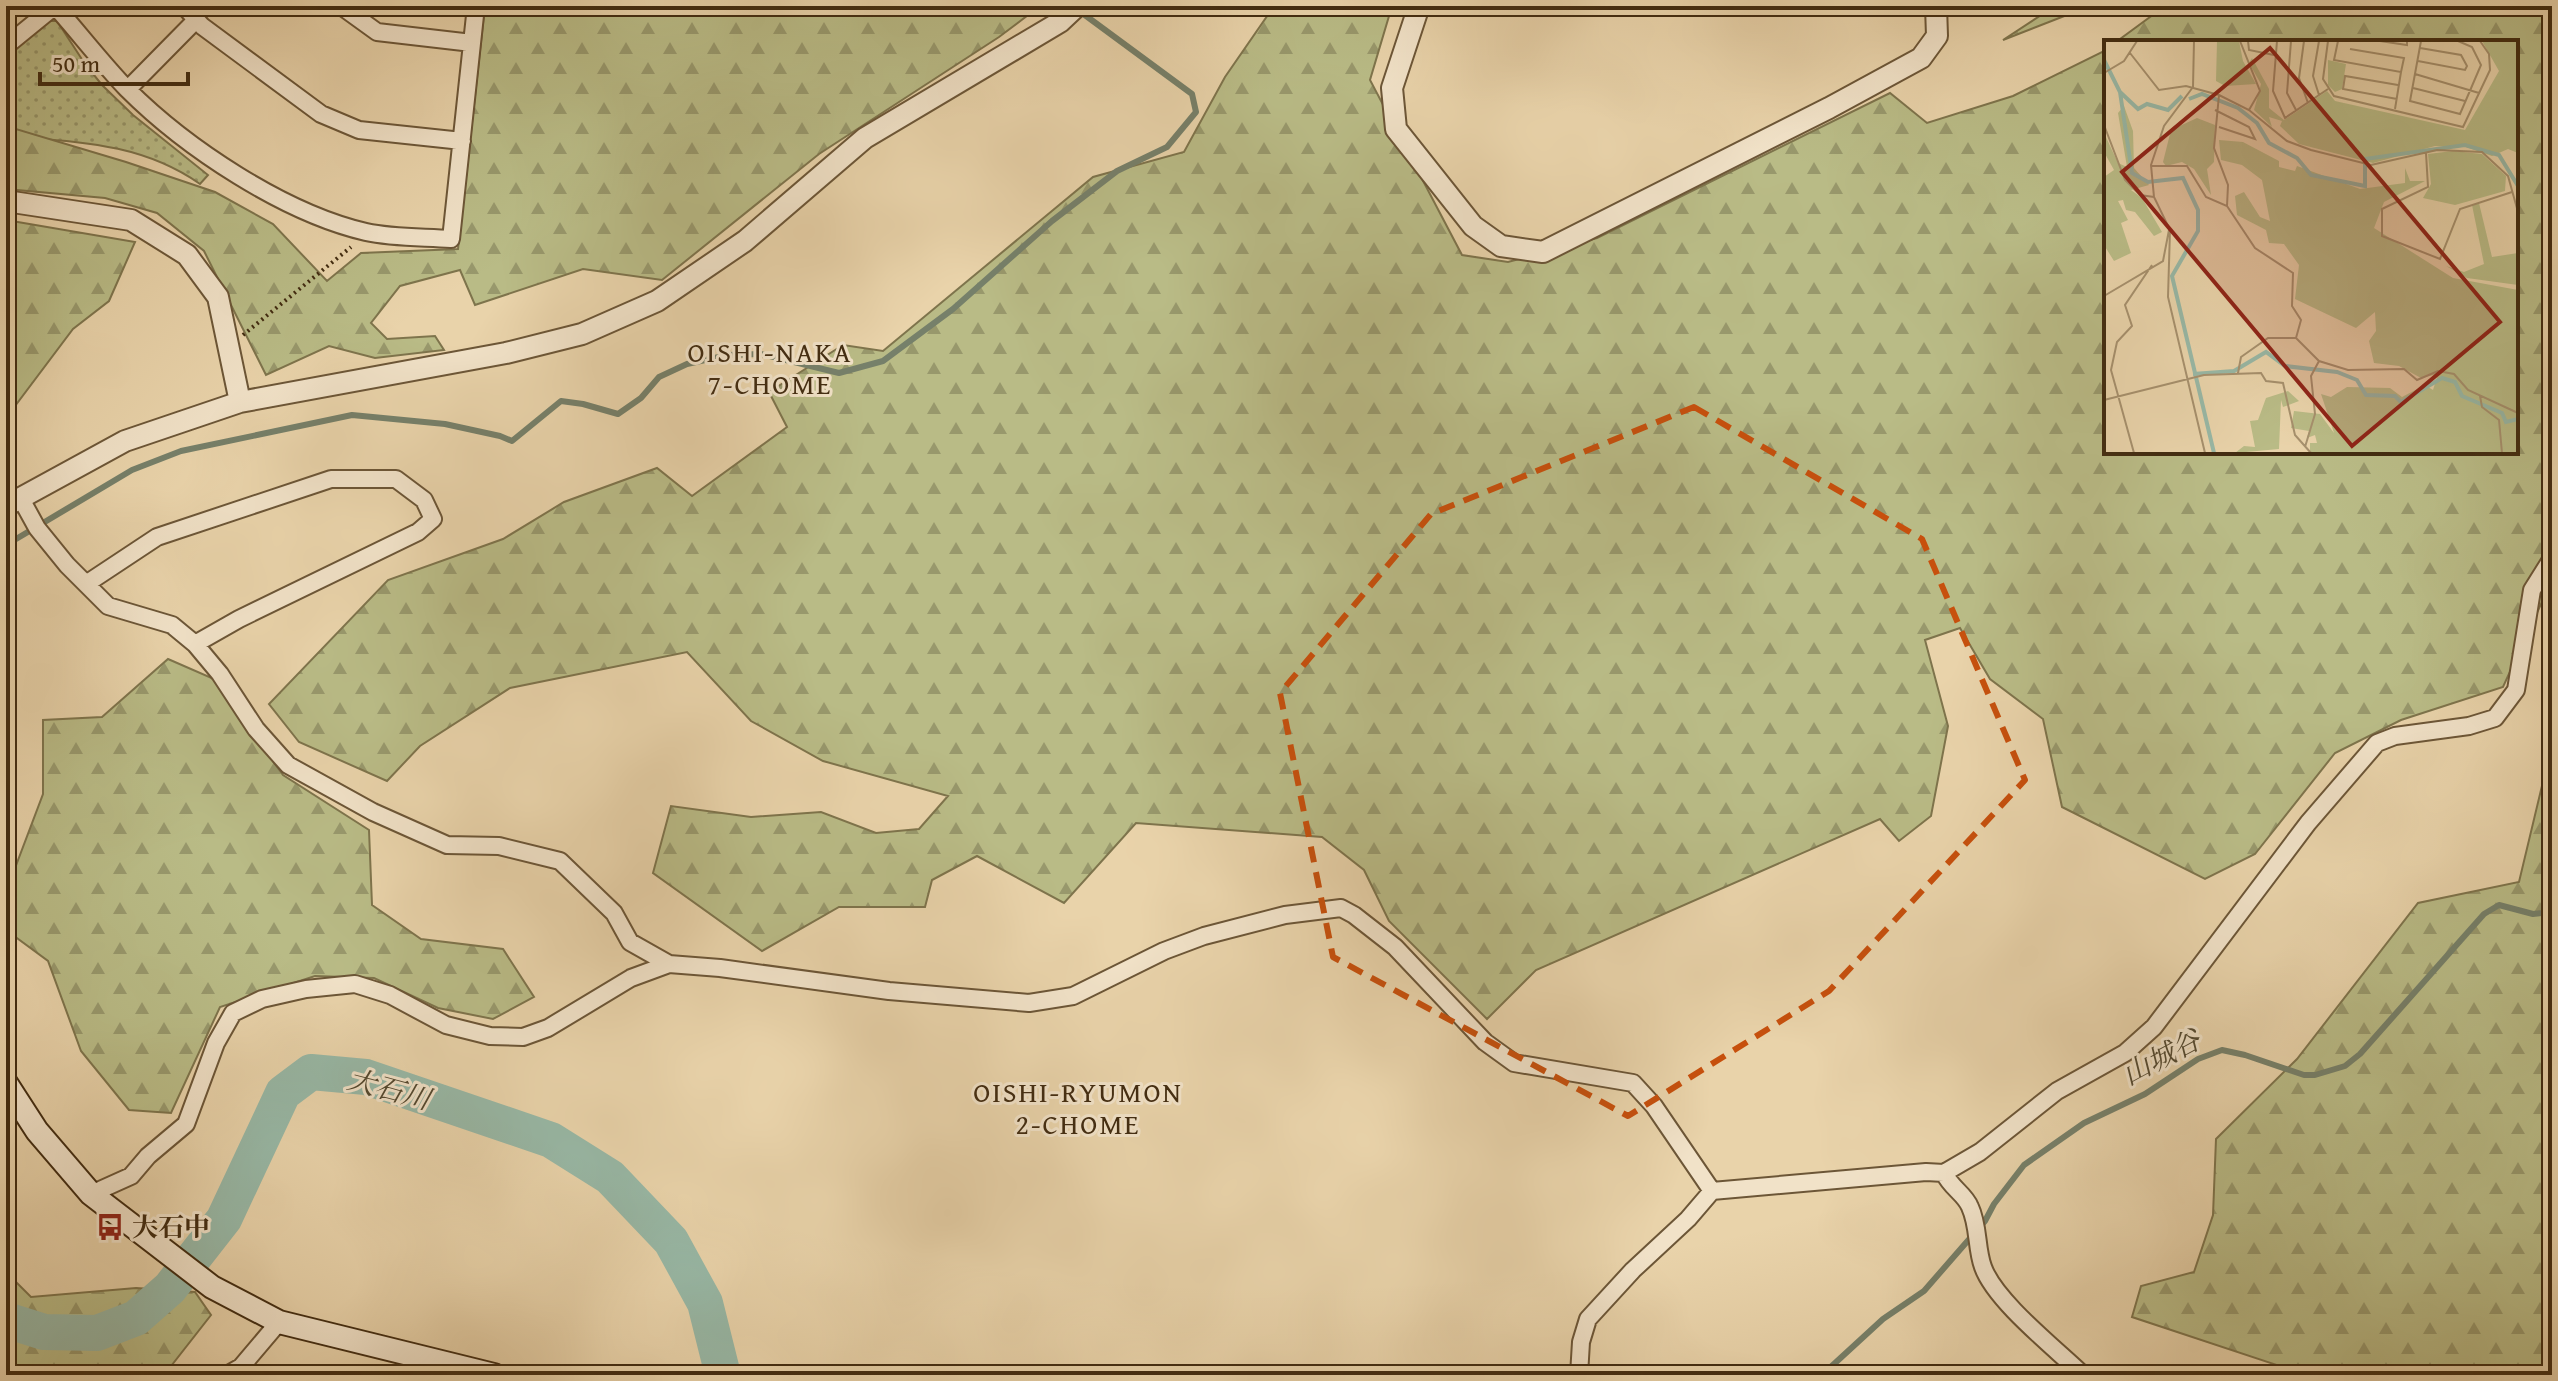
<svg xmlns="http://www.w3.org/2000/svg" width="2558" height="1381" font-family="'Gentium Book Plus','Noto Serif JP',serif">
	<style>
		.grass { fill: url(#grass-dots); stroke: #7e744c; stroke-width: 2 }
		.forest { fill: url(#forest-firs); stroke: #7e744c; stroke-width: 2 }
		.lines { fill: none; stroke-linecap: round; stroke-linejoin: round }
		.stream { stroke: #76806a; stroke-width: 6 }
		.river { stroke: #98b8a6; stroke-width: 36 }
		.minor-casing { stroke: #6c5637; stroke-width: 20 }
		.tertiary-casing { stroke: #6c5637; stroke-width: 24 }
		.secondary-casing { stroke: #422c11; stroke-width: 26 }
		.path { stroke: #422c11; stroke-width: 4; stroke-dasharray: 2 4; stroke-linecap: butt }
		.minor { stroke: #f1e2c8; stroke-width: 16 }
		.tertiary { stroke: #f1e2c8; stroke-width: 20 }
		.secondary { stroke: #f1e2c8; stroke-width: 22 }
		.marked { fill: none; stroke: #c7500d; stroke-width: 6; stroke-dasharray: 16 10; stroke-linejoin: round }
		.labels { text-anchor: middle; stroke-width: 6; stroke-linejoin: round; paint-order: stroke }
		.poi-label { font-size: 26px; font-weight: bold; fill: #422c11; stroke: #f1e2c8; text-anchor: start }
		.neighbourhood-label { font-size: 28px; letter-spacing: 2px; fill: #422c11; stroke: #f1e2c8 }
		.water-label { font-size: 28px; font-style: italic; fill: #53482f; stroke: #f1e2c8 }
		.inset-river { fill: none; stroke: #98b8a6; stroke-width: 4 }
		.inset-road { fill: none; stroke: #a6906d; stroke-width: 2 }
		.view { fill: #8f2418; fill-opacity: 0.15; stroke: #8f2418; stroke-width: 4 }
		.inset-edge { fill: none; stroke: #422c11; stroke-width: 4 }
	</style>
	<defs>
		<pattern id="grass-dots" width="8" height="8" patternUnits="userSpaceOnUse" patternTransform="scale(2)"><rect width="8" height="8" fill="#b9bb86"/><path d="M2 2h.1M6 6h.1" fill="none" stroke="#98986c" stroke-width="1.8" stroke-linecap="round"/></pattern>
		<pattern id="forest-firs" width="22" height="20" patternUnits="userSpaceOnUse" patternTransform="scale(2)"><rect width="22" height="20" fill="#b9bb86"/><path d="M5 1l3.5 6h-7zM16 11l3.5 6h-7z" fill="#98986c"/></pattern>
	</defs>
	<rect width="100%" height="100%" fill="#e9d3aa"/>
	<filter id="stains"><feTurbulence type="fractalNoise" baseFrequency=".0025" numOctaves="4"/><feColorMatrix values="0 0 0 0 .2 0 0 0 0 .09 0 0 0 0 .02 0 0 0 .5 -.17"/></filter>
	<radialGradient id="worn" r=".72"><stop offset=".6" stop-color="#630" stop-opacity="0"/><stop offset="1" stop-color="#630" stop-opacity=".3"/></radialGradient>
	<!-- grass -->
	<path class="grass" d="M47,21H57L85,64L102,85L133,115L208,175L200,184C140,142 75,142 6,136V55Z"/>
	<!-- forest -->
	<path class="forest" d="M485,6H1040L999,37L819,154L662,280L583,269L475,305L460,270L400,286L371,323L387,339L435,336L444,350L375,358L329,346L266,375L204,251L157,213L105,198L6,189V126L126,162L215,192L273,224L327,281L361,253L458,249Z
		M1274,6H1392L1370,80L1462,255L1508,262L1597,238L1890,93L1927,123L2013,96L2106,50V452H2516V42H2116L2165,6H2552V580L2503,687L2401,720L2335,753L2255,854L2205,879L2062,807L2043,719L1990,679L1960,628L1925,640L1948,726L1931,816L1899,841L1880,819L1536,970L1487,1019L1389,921L1364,870L1322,837L1136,823L1064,903L977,856L932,880L925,907H839L762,951L653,873L671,806L751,817L821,812L876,833L919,829L948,796L823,761L751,721L687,652L510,688L420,746L387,781L299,742L269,704L388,580L503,539L564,502L657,468L692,496L787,427L769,392L843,345L883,351L1093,177L1184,152L1225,77Z
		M2055,6H2090L2003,40Z
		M6,220L135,242L109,301L73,329L6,418Z
		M168,659L214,679L283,775L369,830L372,905L421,939L503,949L534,997L493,1019L438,1008L374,978L315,976L220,1007L171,1113L129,1110L81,1051L48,961L6,930V892L43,794V720L102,717Z
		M2552,744V1375H2307L2132,1317L2141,1286L2194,1272L2213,1215L2216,1139L2297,1059L2418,903L2519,882Z
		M6,1272L31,1297L136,1288L195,1292L211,1315L164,1375H6Z"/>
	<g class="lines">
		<!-- stream -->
		<path class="stream" d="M6,545L132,470L181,451L352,415L445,424L500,436L512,441L561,401L583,404L618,414L641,398L659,377L687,364L728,355L761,354L839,373L883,361L953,309L1052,221L1117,171L1167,147L1196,112L1192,94L1078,10
			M1822,1375L1883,1319L1924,1291L1985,1221L1994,1204L2024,1165L2084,1123L2145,1094L2198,1059L2222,1050L2245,1055L2304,1075H2315L2345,1066L2360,1054L2484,914L2499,905L2533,914L2543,913L2552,904"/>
		<!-- river -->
		<path class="river" d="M6,1320L44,1332L97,1333L136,1318L170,1288L224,1219L283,1093L311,1072L366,1077L551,1140L610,1177L671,1241L705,1303L723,1375"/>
		<!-- minor casing -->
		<g class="minor-casing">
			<path id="minor" d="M55,6C79,33 102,63 127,89C186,148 284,213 366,232C393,238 424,237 451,239L476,6
				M184,6L202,26L321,114L359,130L462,141
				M341,6L377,32L472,43
				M6,46L55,6
				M128,89L196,20
				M20,497L37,528L67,565L108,606L172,625L195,644L220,674L256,729L288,765L373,812L447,845L499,846L560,861L614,913L630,942L669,964L720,968L889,991L1029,1003L1073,996L1164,951L1204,936L1285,915L1341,908L1354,915L1395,947L1485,1042L1514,1063L1633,1083L1654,1106L1712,1191
				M86,584L157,537L331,479H396L424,500L433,519L418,532L239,619L195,644
				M1944,1173C1951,1188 1965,1194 1970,1207C1979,1226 1976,1248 1983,1267C1995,1301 2055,1348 2083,1375
				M91,1194L131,1176L148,1156L186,1124L216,1043L233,1013L262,999L306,989L355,984L390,995L446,1025L490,1036L523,1037L548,1028L631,978L669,964
				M227,1375L241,1367L279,1322
				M1579,1375L1581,1342L1588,1319L1633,1270L1688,1219L1712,1191L1926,1172L1944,1173L1980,1152L2057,1091L2125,1053L2154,1027L2308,823L2377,743L2395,736L2469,726L2495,718L2516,690L2532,590L2552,558"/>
		</g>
		<!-- tertiary casing -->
		<g class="tertiary-casing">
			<path id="tertiary" d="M1419,6L1392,88L1396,129L1473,226L1501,246L1543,252L1829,108L1921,58L1937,36L1936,6
				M6,201L131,220L187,255L218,297L240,402
				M6,506L125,441L240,402L506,353L582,334L657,301L745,241L865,138L1060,22L1077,6"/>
		</g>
		<!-- secondary casing -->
		<g class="secondary-casing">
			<path id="secondary" d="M6,1083L37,1131L91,1194L212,1287L279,1322L494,1375"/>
		</g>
		<!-- path -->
		<path class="path" d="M6,177L10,178L12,185
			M243,335L351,247"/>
		<!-- minor -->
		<use href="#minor" class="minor"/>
		<!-- tertiary -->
		<use href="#tertiary" class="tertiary"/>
		<!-- secondary -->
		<use href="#secondary" class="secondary"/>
	</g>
	<!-- marked area -->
	<path class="marked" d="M1694,407L1922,539L2025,780L1829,991L1628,1116L1333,957L1280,693L1431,514Z"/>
	<!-- icons -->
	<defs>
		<g id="bus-bare" transform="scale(2.16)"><path d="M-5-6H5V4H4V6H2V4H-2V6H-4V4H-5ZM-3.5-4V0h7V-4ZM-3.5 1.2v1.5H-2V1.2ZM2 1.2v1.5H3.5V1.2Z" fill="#8f2418" stroke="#f1e2c8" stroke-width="2.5" paint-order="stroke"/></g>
	</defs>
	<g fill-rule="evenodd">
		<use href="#bus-bare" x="110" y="1227"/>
	</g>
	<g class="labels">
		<!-- poi labels -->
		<g class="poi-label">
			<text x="132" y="1236">大石中</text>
		</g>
		<!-- neighbourhood labels -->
		<g class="neighbourhood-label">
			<text x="770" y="362">OISHI-NAKA<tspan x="770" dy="32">7-CHOME</tspan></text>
			<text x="1078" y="1102">OISHI-RYUMON<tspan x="1078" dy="32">2-CHOME</tspan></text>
		</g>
		<!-- water labels -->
		<g class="water-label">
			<text transform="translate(2161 1057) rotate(-28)" y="10">山城谷</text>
			<text transform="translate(389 1089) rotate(15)" y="10">大石川</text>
		</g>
	</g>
	<!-- overview -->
	<g transform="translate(2104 40)">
		<rect width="414" height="414" fill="#e9d3aa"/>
		<path d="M224,20L242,24L238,49L231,52L224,45ZM349,111L378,114L402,136L401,151L351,165L319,158L327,144L324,114Z" fill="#b9bb86"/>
		<path d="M113,1H135L139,21L152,44L121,46L112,41ZM378,1H414V113L404,109L388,116L362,107L331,106L269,123L195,104L176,86L178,81L165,77L168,87L150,70L157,44L145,23L148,18L165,49V68L180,80L223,51L231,61L361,90L395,31ZM20,66L29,91L30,128L45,145L27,150L38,158L58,192L50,196L31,172L22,170L19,160L14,161L24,180L17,183L27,213L10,221L0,205V137L10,130L0,112V93L14,123L23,127L14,73ZM93,78L111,85L110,122L103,129L107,155L90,129L78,122L62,126L59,122L67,90ZM115,100L139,102L175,121V127L191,131L193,126L256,149L301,143V128L306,141H321L280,162L270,188L349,238L414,250V413H206V403H213L211,395L203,398L205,391L187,388L190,371L216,374L230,393L217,354L227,357L243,347L286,348L298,357L321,345L329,350L334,334L317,338L295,326L270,323L265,301L272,291L271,272L252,288L191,259L195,225L180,204L165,203L162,190L133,175L131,156L140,152L156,177L166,181L158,140L138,125L117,120ZM375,163L388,217L414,213V245L363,238L342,226L360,232L380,224L368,165ZM184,351L195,361L179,367L177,360L175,409L131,413L140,406L151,407L146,381L154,380L162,358Z" fill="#b9bb86"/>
		<path d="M347,114L352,143H332L328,118Z" fill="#b9bb86"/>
		<path class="inset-river" d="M0,20L16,52L28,133L44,142L79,138L94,170V191L68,236L110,413M16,52L34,69L43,64L64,70L78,56M85,59L98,54L134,68L153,83L165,103L193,118L207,135L261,146V119L361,105L395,115L414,146M89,334L130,331L162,312L181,326L233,332L253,340L262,355L291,356L297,362L338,338L351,342L358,356L398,373L402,382L414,379"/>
		<path class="inset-road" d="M90,1L89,47L60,86L47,125L50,157L66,190L64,257L101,413M136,1L156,51L145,70M144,1L145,10L170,15M173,1L169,51L181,78L224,49M187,1L183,53L192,70M200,1L195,38L204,63M215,1L209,36L215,55M224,1L219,39L230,56L359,87L386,30L385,14L376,1M234,1L230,20L297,32L291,69M276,1L303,5V1M317,1L306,61L356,74L377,25L368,7L354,1M246,9L300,18L297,32M26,13L55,50L82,46L115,55L145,70L183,101L207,110L267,125L333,110L378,112L404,136L414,172M314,21L361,30L363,26L357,15L316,8M0,33L20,21L33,1M311,34L375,53M309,48L361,61M115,55L110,108L124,145L123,166M293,59L239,49L241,36L294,45M111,70L145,87L151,99L115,87M0,85L21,140L36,155L50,157M322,113L324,147L278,169V196L336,219L356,169L408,152M48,126H83L102,157L123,166L151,208L189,233L188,266L197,280L192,298M0,256L59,221L65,190M134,333L137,317L164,298H192L215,321L244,330L300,329L313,340L334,331L350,334L364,350L414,373M376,356L378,367L395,380L398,413M0,360L100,335L157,333L162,341L179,343L191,395L207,413M201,407L211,374L207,336L215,321M30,413L7,330L13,302L28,286L21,265L48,225"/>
		<path class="view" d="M166,8L396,282L248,406L18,132Z"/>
		<rect width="414" height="414" class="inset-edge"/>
	</g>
	<!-- margin -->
	<rect width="2558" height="1381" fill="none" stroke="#e9d3aa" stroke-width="32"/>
	<rect x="8" y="8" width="2542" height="1365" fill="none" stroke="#422c11" stroke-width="4"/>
	<rect x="16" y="16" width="2526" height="1349" fill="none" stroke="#422c11" stroke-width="2"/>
	<!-- scale -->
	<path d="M40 72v12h148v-12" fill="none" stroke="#422c11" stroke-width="4"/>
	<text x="52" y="72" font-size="24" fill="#422c11" stroke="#f1e2c8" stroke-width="6" paint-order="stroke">50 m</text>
	<rect width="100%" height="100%" filter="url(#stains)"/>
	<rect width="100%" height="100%" fill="url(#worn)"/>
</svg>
